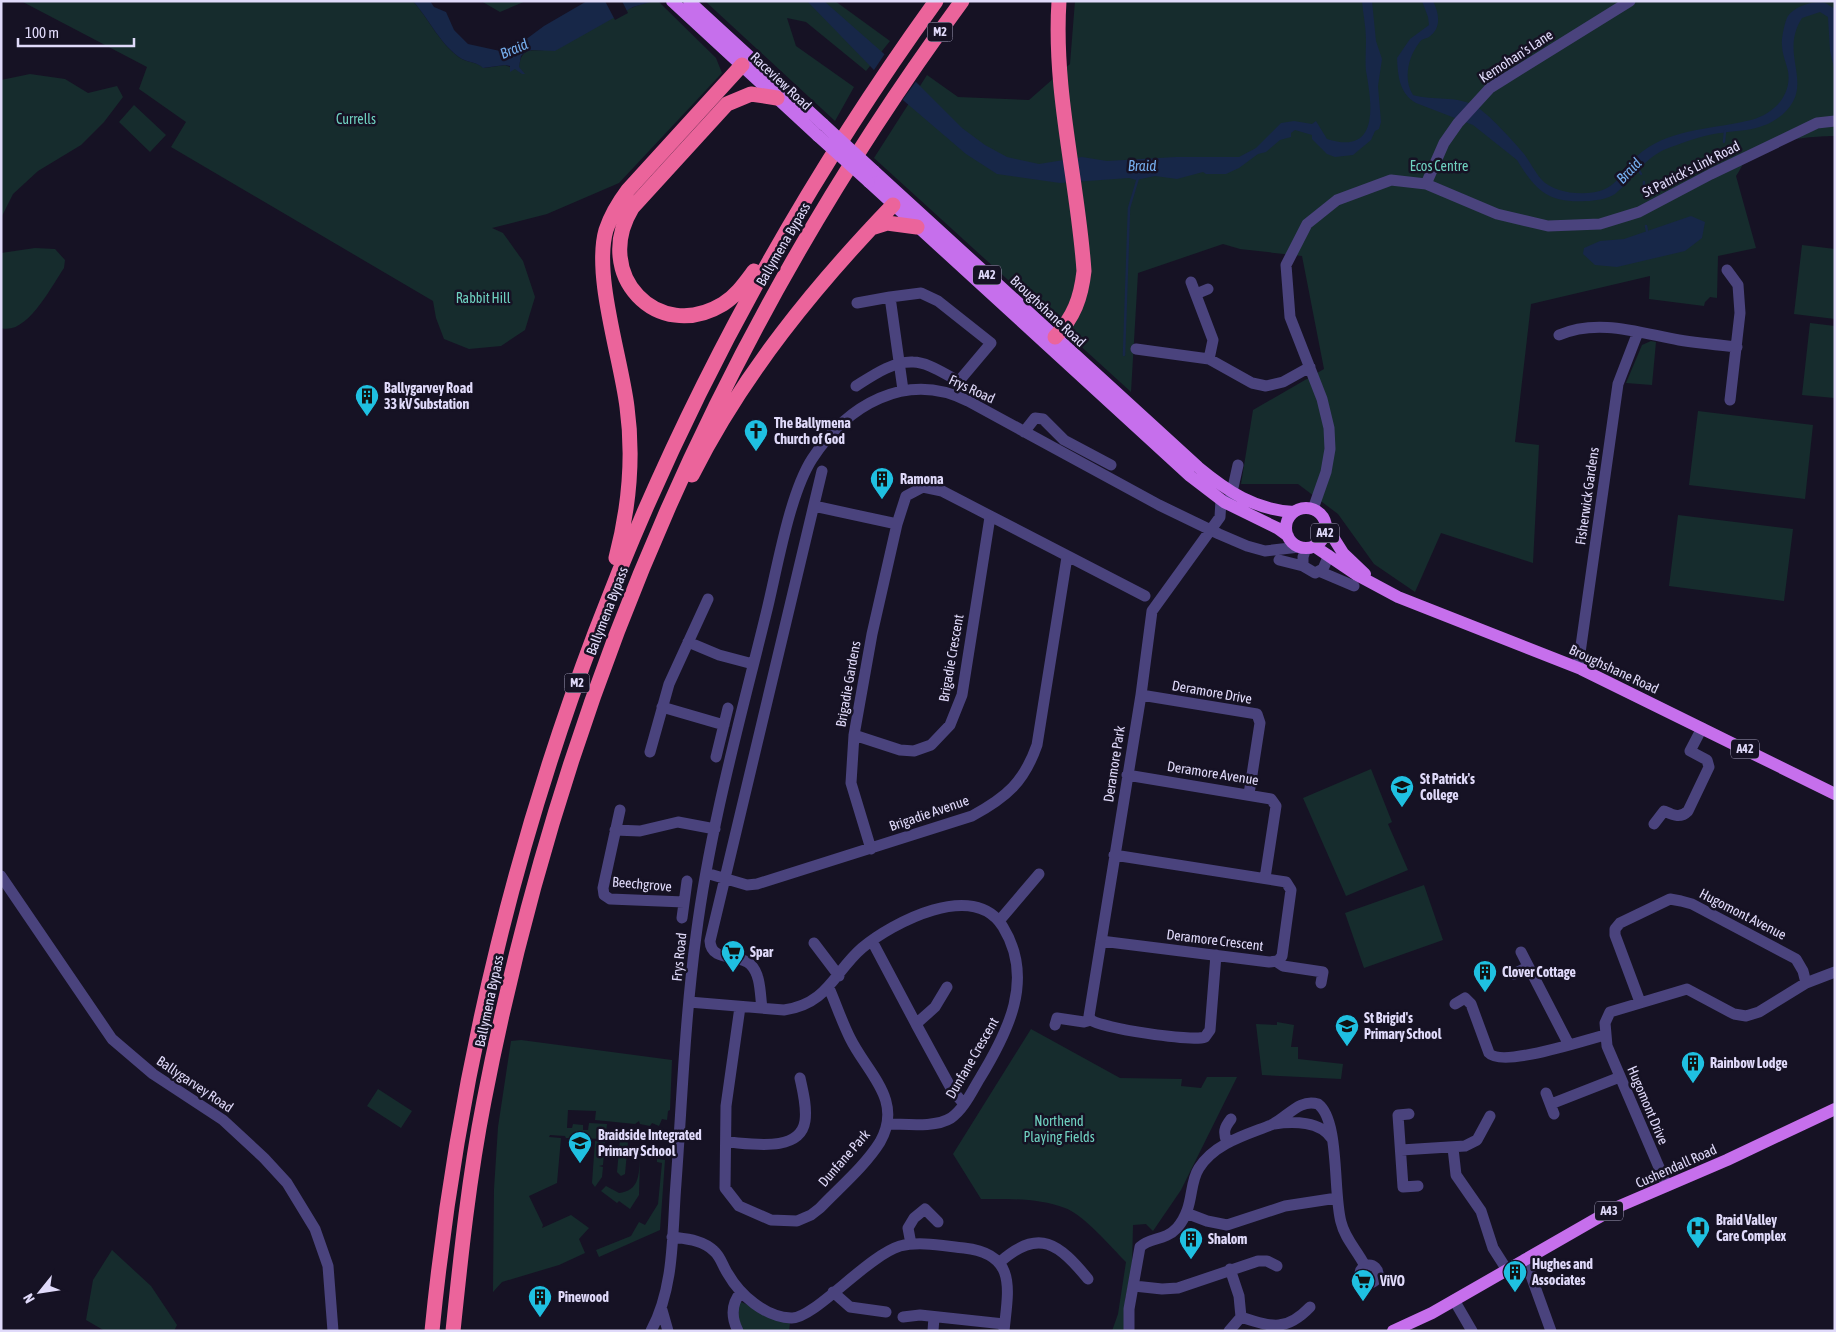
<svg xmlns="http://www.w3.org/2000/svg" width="1836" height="1332" font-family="'Asap Condensed',sans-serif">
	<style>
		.green { fill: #162c2d }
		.water { fill: #172748 }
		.pier { fill: #161224 }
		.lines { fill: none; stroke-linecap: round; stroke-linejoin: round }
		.stream { stroke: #172748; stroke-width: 2.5 }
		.minor { stroke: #4a437d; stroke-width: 11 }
		.major { stroke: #c66fec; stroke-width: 12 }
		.highway { stroke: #eb649b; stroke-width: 15 }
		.major-bridge { stroke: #c66fec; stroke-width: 12 }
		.labels { text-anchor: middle; stroke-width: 5; stroke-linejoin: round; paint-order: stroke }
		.shield { fill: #161224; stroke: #a39eba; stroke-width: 1 }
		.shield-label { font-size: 12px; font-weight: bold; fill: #e0dafa }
		.street-label { font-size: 14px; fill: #e0dafa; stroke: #161224 }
		.park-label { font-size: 14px; fill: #6fd1c0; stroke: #161224 }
		.poi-label { font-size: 14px; font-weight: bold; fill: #e0dafa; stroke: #161224; text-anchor: start }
		.water-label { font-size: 15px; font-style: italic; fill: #75aded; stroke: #161224 }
	</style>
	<rect width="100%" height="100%" fill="#161224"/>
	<!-- green -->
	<path class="green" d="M21,1H413C429,19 441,46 462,59C470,63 477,62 484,68L505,65L515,69L519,67C522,40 539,56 557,47C581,35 633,1 658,1L716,58L722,73L619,183L547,214L492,228L503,233L523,261L535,297L525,330L501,346L469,349L444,339L436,318L433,301L171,147L186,122L139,89L147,67Z
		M481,1H526L500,12Z
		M705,1H835L890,41L866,71L806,22L787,18L796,46L854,87L835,121Z
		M1075,1H1835V136C1816,136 1765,140 1751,153C1745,158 1741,169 1736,176L1756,248L1718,256L1717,298L1710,297L1705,302L1704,306L1649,299L1650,276L1531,304L1515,442L1539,445L1533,563L1441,533L1415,592L1374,564L1338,514L1298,484H1241L1253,410L1324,369L1302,256L1240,249L1223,244L1138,273L1131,392L874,158L927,75L958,97L1029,100L1070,64Z
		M30,74L65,79L88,93L117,86L123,97L104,122L81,145L38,171L13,194L1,218V80Z
		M134,105L166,135L150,152L119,122Z
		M1802,245L1835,249V319L1794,314Z
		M35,248L55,249L65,260L64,268C52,285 27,336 1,328V253Z
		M1810,323L1835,326V398L1802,395Z
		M1651,341L1656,342L1652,385L1626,383L1642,345Z
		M1698,411L1813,425L1805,499L1689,485Z
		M1678,515L1793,529L1784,601L1669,586Z
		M1371,769L1392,822L1388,824L1408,870L1346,896L1303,798Z
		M1424,885L1443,940L1364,968L1345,913Z
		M1277,1022L1294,1025L1291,1047H1298V1059L1343,1064L1341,1079L1262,1075L1256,1024L1277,1025Z
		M1031,1029L1120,1078L1182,1079L1181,1086L1201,1088L1207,1077H1237L1181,1190L1153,1231L1146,1224L1133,1225L1132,1266L1125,1300V1331H1112L1118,1314L1126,1262C1111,1247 1084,1215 1065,1208C1039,1198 1009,1199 981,1199L953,1154Z
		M521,1040L672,1060L670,1110L668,1111L667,1120L662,1119L659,1126L652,1123L650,1126L640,1124L639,1121L635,1124L595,1120L596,1111L568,1110L567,1128H572L573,1124L583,1125V1130H588L589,1123L607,1124L605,1139L566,1138L565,1136L550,1135L549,1137L561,1138L557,1183L529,1196L543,1225L542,1228L571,1215L589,1228L579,1239L585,1253L559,1265L502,1282L493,1292L494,1189L498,1127L511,1041Z
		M378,1089L412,1111L401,1128L367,1106Z
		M622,1137H626L628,1141L625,1174L621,1176L617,1172L620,1140Z
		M595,1141L605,1142L603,1165L599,1166L603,1167L602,1177L595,1187L592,1183Z
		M640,1158L639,1195L630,1209L619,1201L617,1203L601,1191L606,1186L619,1193C639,1191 639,1175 640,1158Z
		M657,1159L665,1160L660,1230L599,1257L596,1250L631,1236L639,1222L645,1225L658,1204L662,1163L657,1162Z
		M112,1250L151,1286L177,1325L174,1331H105L86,1320L93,1280Z
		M741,1302L790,1323L789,1331H740L737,1304Z"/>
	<!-- water -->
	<path class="water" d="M413,1H430L434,7L446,12L454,30L468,44L500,51L517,46L544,26L587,1H654L633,7L555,51L532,50L525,52L521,56L519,67L525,74H522L515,69L510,72V66L505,65L483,68C477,62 470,63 462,59C441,46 429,19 413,1Z
		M807,1H824L916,82L962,128L985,145L1007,157L1039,164L1082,157L1107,161L1176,157H1239L1256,148L1281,123L1294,121L1312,124L1316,121L1327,139C1380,156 1372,104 1366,71C1365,61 1366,50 1366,40C1366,27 1363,14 1362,1H1372L1376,41L1382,59L1378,86L1381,122L1379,129L1375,131L1371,140L1353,155L1335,157L1327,154L1312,139V135L1295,130L1291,133V137L1280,140L1266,152L1258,154L1239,168L1226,174H1206L1203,172L1177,179L1155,176L1136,180L1129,178L1060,183L997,174L966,154L904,101Z
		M1422,1H1433C1439,13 1442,28 1429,37C1425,39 1421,39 1419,43C1408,57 1403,80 1413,95C1433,101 1456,95 1475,106C1486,111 1516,144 1524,154C1530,162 1535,172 1541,179C1554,194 1587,197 1605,189C1621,182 1629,161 1643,151C1674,128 1715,129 1751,120C1774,114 1792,95 1788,71C1786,62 1782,54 1782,45C1781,40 1785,20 1788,16C1795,6 1814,0 1825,3C1828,4 1831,7 1835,9V72L1830,51L1828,17L1820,12L1802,18C1779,54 1813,81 1787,110C1765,134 1737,129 1709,135C1695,138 1679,144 1666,149C1644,158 1633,179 1615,194C1607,199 1595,201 1586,201C1548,203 1536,191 1517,160L1473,125L1416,103C1399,93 1398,76 1397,58L1410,39L1429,25L1428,17Z
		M1691,216L1705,222L1702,238L1685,251L1617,267L1595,265L1583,254L1584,248L1600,241L1624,239Z"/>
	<!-- pier -->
	<path class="pier" d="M605,1H622L628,13L615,20Z
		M886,52L917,80L901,102L872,73Z"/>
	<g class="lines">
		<!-- stream -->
		<path class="stream" d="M1724,142L1725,131
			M1637,167L1641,174
			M1644,182V192
			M1646,226L1647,231
			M1124,355L1129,208L1138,178"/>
		<!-- minor -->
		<path class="minor" d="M1426,184L1444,143L1458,123L1490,88L1630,1
			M1727,270L1738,285L1740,313L1730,400
			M1191,282L1213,340L1209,359
			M1196,294L1208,289
			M857,303L890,297L903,390
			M1559,335C1598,318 1640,333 1679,340C1698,343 1718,345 1737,347
			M1136,349L1209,359L1252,383L1266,386L1283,382L1310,367
			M856,386C872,376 893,361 913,362C928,362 946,375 959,381L991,343L938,301L921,293L890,297
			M1024,432L1035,418L1043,419L1064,440L1111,465
			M1230,501L1238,465
			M814,506L897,524
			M1313,509L1326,472L1330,449L1329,428L1322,399L1290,317L1286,265L1307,224L1337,200L1391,180L1426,184L1497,214L1548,226L1600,224L1639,212L1711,174L1817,123L1835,121
			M1306,548L1303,557V566L1315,573L1323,569L1329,555
			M1279,560L1303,566
			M1321,572L1354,586
			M688,642L719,655L753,664
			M1578,667L1618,384L1638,332
			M1141,695L1257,714L1260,723L1249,794
			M662,707L724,725
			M854,735L900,750L914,751L931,745L950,725L962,695L990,517
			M650,752L669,684L708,599
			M716,757L728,708
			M1127,775L1271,799L1276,806L1265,878
			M620,810L603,888L604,895L610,899L684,902
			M1654,824L1664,811C1673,815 1680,819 1688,811L1709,767L1707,760L1690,751L1702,728
			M615,830L640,831L678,822L715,829
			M871,849L851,783L854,735L872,634L897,524L906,496L923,487L942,491L1145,596
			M706,873L747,885L757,884L972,816C1007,797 1024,782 1037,745L1067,557
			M1,876L112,1039L153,1074L223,1120L264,1158L287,1183L315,1229L328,1266L333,1331
			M682,918L687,881
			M999,921L1039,874
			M872,941L916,1024
			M1101,941L1269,962L1278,961L1282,956L1291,890L1286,882L1114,855
			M814,943L839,976
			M1521,952L1568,1043
			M1277,962L1283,966L1323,972L1321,983
			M1514,974L1528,967
			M947,987L935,1007L916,1024L952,1090L964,1104
			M689,1002L784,1010C828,1004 834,972 862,948C892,923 974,879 1003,927C1035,979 1008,1032 980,1078C972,1091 964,1109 951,1118C935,1128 906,1124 888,1124
			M1640,1002L1615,935V929L1620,923L1670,899L1681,901L1692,904L1796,959L1803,971L1806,983
			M1455,1004L1465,998L1471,1004L1489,1053C1502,1068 1585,1040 1605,1035
			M740,1007L726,1106L725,1188L739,1206L771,1220L797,1221L811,1215L820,1208C840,1187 865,1166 880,1142C904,1100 867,1073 850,1038C842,1022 836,1004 829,988
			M762,1008C760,995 761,975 751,965C740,953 711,963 710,941L822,471
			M1091,1020L1089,1016L1141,695L1152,611L1220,517L1221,500
			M1091,1020C1102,1028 1192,1042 1205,1037L1210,1030L1216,955
			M1055,1025L1057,1018L1084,1022L1091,1020
			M1546,1093L1554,1114
			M1551,1104L1620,1077
			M1409,1114L1398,1115L1403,1187L1418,1186
			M1274,1124C1293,1121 1321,1121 1332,1139
			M726,1142C748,1143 800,1154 805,1121C807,1107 803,1092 800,1078
			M1227,1143C1223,1132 1224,1128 1231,1119
			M1453,1148L1456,1175L1481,1211L1493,1248L1507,1270
			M1401,1150L1465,1146L1477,1140L1490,1116
			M1667,1186L1607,1046L1605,1023L1610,1012L1687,989L1734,1014L1746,1016L1759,1012L1806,983L1835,972
			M1186,1213L1207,1221L1227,1225L1285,1206L1337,1198
			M672,1237C687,1239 703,1240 714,1251C721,1257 723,1267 728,1274C740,1295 765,1317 791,1318C813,1320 867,1256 900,1246C920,1241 944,1246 964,1248C1018,1254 1008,1290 1004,1331
			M911,1244L908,1228L914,1218L925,1209L938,1222
			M1525,1259L1551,1331
			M1000,1262C1039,1227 1059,1244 1088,1279
			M1360 1274a9 9 0 1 1 18 0a9 9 0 1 1-18 0Z
			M1134,1286L1162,1289L1178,1288L1258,1261H1267L1277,1266
			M833,1292L850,1307L886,1312
			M1454,1300L1472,1331
			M662,1310L668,1331
			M903,1317L920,1315L1004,1324
			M1241,1317C1272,1327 1286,1332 1310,1307
			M651,1331C675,1287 672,1232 676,1183C682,1101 685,1018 696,936C710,827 740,720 766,614C777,570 789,495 812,459C847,405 906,370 968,401L1159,505L1219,534L1247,546L1265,551L1299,547
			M738,1331C731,1317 731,1304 741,1292
			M933,1331L934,1317
			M1129,1331V1309L1140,1247C1150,1237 1165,1241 1177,1228C1195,1207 1188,1185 1199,1168C1215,1143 1246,1135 1271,1125C1287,1118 1299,1098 1318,1104C1340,1120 1333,1194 1341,1222C1345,1239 1357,1250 1365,1266
			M1229,1331L1241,1317L1239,1296L1230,1269"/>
		<!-- major -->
		<path class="major" d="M672,1L818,136
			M689,1L823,124
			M874,171L1198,467C1227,491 1255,510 1294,512
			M869,182L1190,476L1224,502L1277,528L1288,536
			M1286 528a20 20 0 1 1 40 0a20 20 0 1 1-40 0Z
			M1326,526L1343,553L1365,574
			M1314,546L1357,575L1398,597L1581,669L1835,794
			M1393,1331L1432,1313L1615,1208L1727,1160L1835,1109"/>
		<!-- highway -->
		<path class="highway" d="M871,228L887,223L917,227
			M754,271C745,283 736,296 723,304C657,344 592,274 632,208L727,104L751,94L777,98
			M1055,337C1074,317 1081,298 1084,271C1078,182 1053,92 1059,1
			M692,475C743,374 815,286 893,205
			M616,558C629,508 634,458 627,407C621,358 593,275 606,230C611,215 619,202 628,190L742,65
			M432,1331C480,847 651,396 936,1
			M453,1331C461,1254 469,1177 484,1101C562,698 719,332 962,1"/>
		<!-- major-bridge -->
		<path class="major-bridge" d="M823,124L874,171
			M818,136L869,182"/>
	</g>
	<!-- icons -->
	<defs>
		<g id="building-pin" transform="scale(1.25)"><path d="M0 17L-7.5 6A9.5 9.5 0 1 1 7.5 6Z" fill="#1fc0e1" stroke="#161224"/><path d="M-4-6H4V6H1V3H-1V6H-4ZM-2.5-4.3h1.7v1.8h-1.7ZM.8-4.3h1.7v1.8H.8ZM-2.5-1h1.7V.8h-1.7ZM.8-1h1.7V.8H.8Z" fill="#111"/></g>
		<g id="church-pin" transform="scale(1.25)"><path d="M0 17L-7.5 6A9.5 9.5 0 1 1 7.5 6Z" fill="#1fc0e1" stroke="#161224"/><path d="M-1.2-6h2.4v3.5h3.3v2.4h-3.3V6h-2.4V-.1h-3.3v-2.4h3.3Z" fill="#111"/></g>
		<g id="school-pin" transform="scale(1.25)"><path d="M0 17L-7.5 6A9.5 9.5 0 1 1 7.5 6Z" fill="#1fc0e1" stroke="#161224"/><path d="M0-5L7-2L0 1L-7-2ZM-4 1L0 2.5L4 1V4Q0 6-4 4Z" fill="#111"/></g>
		<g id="supermarket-pin" transform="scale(1.25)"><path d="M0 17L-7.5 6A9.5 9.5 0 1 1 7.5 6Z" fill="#1fc0e1" stroke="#161224"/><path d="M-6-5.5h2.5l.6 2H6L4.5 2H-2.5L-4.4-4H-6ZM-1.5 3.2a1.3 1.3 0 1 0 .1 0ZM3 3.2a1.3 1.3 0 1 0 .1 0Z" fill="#111"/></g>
		<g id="hospital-pin" transform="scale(1.25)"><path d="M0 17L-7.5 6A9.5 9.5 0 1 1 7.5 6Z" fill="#1fc0e1" stroke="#161224"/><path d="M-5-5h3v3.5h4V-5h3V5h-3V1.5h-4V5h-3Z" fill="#111"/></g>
	</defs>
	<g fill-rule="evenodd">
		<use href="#building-pin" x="367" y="396"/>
		<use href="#church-pin" x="756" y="431"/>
		<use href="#building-pin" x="882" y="479"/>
		<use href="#school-pin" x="1402" y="787"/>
		<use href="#supermarket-pin" x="733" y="952"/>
		<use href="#building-pin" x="1485" y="972"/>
		<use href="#school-pin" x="1347" y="1026"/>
		<use href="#building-pin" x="1693" y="1063"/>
		<use href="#school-pin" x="580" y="1143"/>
		<use href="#hospital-pin" x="1698" y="1228"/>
		<use href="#building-pin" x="1191" y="1239"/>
		<use href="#building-pin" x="1515" y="1272"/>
		<use href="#supermarket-pin" x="1363" y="1281"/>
		<use href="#building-pin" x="540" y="1297"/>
	</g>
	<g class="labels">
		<!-- shield labels -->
		<g class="shield">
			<rect x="927.5" y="22.5" width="25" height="19" rx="4"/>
			<rect x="973" y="265.5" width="28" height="19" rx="4"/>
			<rect x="1311" y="523.5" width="28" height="19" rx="4"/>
			<rect x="564.5" y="673.5" width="25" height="19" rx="4"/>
			<rect x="1731" y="739.5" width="28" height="19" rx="4"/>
			<rect x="1595" y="1201.5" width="28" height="19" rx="4"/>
		</g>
		<g class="shield-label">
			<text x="940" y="36">M2</text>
			<text x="987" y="279">A42</text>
			<text x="1325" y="537">A42</text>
			<text x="577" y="687">M2</text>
			<text x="1745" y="753">A42</text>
			<text x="1609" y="1215">A43</text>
		</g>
		<!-- street labels -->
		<g class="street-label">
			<text transform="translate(1516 56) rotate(-33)" y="5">Kernohan's Lane</text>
			<text transform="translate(781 81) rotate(43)" y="5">Raceview Road</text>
			<text transform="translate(1691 169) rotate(-27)" y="5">St Patrick’s Link Road</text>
			<text transform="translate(783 244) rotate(-60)" y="5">Ballymena Bypass</text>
			<text transform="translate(1048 311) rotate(43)" y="5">Broughshane Road</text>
			<text transform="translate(972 389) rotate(25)" y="5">Frys Road</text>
			<text transform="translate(1587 496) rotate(-82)" y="5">Fisherwick Gardens</text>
			<text transform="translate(607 611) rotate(-69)" y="5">Ballymena Bypass</text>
			<text transform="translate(951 658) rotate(-80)" y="5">Brigadie Crescent</text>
			<text transform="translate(1614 669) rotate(25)" y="5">Broughshane Road</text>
			<text transform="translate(848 684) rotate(-80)" y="5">Brigadie Gardens</text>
			<text transform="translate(1212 692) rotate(10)" y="5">Deramore Drive</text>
			<text transform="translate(1114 764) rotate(-81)" y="5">Deramore Park</text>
			<text transform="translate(1213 773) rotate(9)" y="5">Deramore Avenue</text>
			<text transform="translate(929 813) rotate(-19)" y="5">Brigadie Avenue</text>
			<text transform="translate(642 884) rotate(5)" y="5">Beechgrove</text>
			<text transform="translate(1743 914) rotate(27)" y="5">Hugomont Avenue</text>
			<text transform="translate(1215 940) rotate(7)" y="5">Deramore Crescent</text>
			<text transform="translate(679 957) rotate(-84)" y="5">Frys Road</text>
			<text transform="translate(489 1001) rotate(-78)" y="5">Ballymena Bypass</text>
			<text transform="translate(972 1058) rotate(-60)" y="5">Dunfane Crescent</text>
			<text transform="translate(195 1084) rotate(34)" y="5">Ballygarvey Road</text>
			<text transform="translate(1648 1105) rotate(67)" y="5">Hugomont Drive</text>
			<text transform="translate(844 1158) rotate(-49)" y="5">Dunfane Park</text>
			<text transform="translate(1676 1166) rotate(-24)" y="5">Cushendall Road</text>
		</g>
		<!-- park labels -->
		<g class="park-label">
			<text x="356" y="124">Currells</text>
			<text x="1439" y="171">Ecos Centre</text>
			<text x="483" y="303">Rabbit Hill</text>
			<text x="1059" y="1126">Northend<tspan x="1059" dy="16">Playing Fields</tspan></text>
		</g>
		<!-- poi labels -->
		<g class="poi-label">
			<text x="384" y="393">Ballygarvey Road<tspan x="384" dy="16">33 kV Substation</tspan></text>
			<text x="774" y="428">The Ballymena<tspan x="774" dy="16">Church of God</tspan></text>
			<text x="900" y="484">Ramona</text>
			<text x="1420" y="784">St Patrick's<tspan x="1420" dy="16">College</tspan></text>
			<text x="750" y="957">Spar</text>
			<text x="1502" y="977">Clover Cottage</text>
			<text x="1364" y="1023">St Brigid's<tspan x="1364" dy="16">Primary School</tspan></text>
			<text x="1710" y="1068">Rainbow Lodge</text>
			<text x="598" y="1140">Braidside Integrated<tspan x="598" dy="16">Primary School</tspan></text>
			<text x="1716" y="1225">Braid Valley<tspan x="1716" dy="16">Care Complex</tspan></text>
			<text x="1208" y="1244">Shalom</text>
			<text x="1532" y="1269">Hughes and<tspan x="1532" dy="16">Associates</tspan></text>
			<text x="1380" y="1286">ViVO</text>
			<text x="558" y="1302">Pinewood</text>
		</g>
		<!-- water labels -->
		<g class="water-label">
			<text transform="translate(514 49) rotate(-23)" y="5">Braid</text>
			<text x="1142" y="171">Braid</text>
			<text transform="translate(1629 171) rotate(-46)" y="5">Braid</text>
		</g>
	</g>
	<!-- border -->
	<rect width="1836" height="1332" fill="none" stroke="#e0dafa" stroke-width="5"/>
	<!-- north arrow -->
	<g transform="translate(40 1292) rotate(240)" stroke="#161224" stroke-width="4" paint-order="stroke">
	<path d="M0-4L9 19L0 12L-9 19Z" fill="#e0dafa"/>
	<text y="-8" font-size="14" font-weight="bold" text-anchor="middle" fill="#e0dafa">N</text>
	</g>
	<!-- scale -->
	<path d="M18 38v8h116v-8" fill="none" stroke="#e0dafa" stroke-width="2.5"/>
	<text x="25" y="38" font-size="15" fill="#e0dafa" stroke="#161224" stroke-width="4" paint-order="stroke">100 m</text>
</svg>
